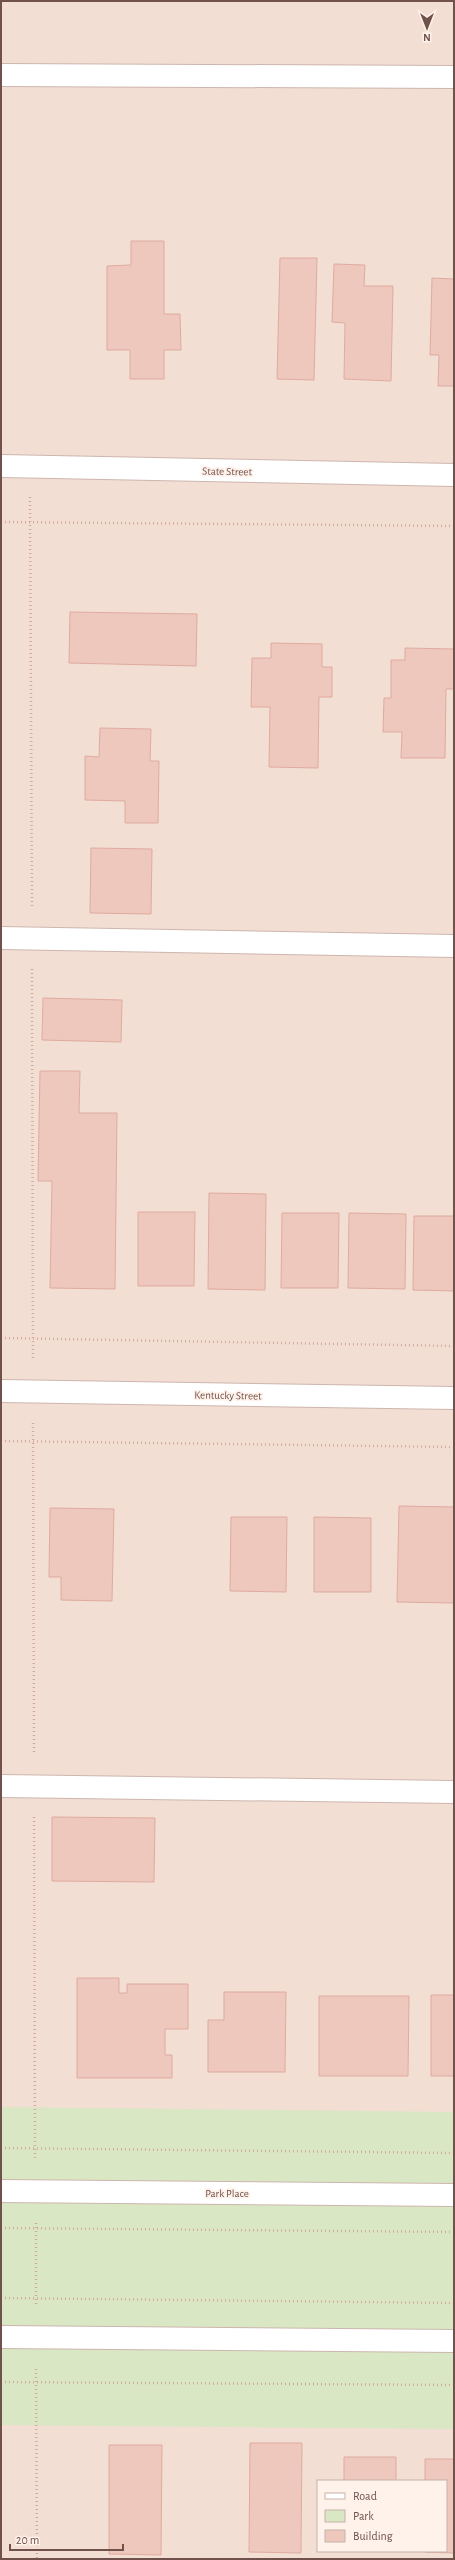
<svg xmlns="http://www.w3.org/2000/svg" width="455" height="2560" font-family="'Alegreya Sans',sans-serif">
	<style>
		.residential { fill: #f2ded3; fill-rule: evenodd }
		.green { fill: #d9e7c4 }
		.building { fill: #eec7bd; stroke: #e0ab9f }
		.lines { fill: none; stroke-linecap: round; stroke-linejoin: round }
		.minor-casing { stroke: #cdb6ae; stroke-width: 24 }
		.path { stroke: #d3aaa1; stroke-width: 2.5; stroke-dasharray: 1 3; stroke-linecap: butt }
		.minor { stroke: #fff; stroke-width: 22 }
		.labels { text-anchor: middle; stroke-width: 3.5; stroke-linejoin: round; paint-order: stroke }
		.street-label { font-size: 11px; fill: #71514b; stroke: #fef2ea }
	</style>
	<rect width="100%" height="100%" fill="#fbede4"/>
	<!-- residential -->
	<path class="residential" d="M1,1H454V2559H1ZM318,2481H446V2551H318Z"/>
	<!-- green -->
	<path class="green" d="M1,2107L454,2112V2429L1,2425Z"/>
	<!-- building -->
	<path class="building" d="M131,241H164V314H180L181,350H164V379H130V350H107V266L131,265Z
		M280,258H317L314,380L277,379Z
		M334,264L365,265L364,286H393L391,381L344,379L345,323L332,322Z
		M432,278L454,279V386H438L439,355H430Z
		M70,612L197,614L196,666L69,663Z
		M271,643L322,644V667H332V697H319L318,768L269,767L270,707H251L252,658H271Z
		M405,648L454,649V689H446L445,758H401L402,732H383L384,698H391V660H405Z
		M100,728L151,729L150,761H159L158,823H125V801L85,800V756L99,757Z
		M91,848L152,849L151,914L90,913Z
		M43,998L122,1000L121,1042L42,1040Z
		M40,1071H80L79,1113H117L115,1289L50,1288L52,1181H38Z
		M209,1193L266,1194L265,1290L208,1289Z
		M138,1212H195L194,1286H138Z
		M282,1213H339L338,1288H281Z
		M349,1213L406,1214L405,1289L348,1288Z
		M414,1216H454V1291L413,1290Z
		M399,1506L454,1507V1603L397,1602Z
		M50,1508L114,1509L112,1601L61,1600V1577H49Z
		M231,1517H287L286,1592L230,1591Z
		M314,1517L371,1518V1592H314Z
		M52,1817L155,1818L154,1882L52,1881Z
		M77,1978H119V1993H127V1984H188V2029H165V2055H172V2078H77Z
		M224,1992H286L285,2072H208V2020H224Z
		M431,1995H454V2076H431Z
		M319,1996H409L408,2076H319Z
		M250,2443H302L301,2553L249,2552Z
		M109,2445H162L161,2555L109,2554Z
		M344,2457H396V2481H344Z
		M425,2459H454V2553L425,2552L446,2551V2481H425Z"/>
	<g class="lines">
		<!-- minor casing -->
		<g class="minor-casing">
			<path id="minor" d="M1,75L454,77
				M1,466L454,475
				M1,938L454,946
				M1,1391L454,1398
				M1,1786L454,1792
				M1,2191L454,2195
				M1,2337L454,2341"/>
		</g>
		<!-- path -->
		<path class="path" d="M30,497L32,908
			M1,522L454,526
			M32,969L33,1360
			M1,1338L454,1346
			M33,1423L34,1754
			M1,1441L454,1447
			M34,1817L35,2160
			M1,2148L454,2153
			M36,2223V2306
			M1,2228L454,2232
			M1,2298L454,2303
			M36,2369L37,2559
			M1,2382L454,2385"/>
		<!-- minor -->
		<use href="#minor" class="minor"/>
	</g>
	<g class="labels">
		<!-- street labels -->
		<g class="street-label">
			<text transform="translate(227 471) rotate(1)" y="4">State Street</text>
			<text transform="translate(228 1395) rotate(1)" y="4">Kentucky Street</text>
			<text x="227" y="2197">Park Place</text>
		</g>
	</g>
	<!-- border -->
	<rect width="455" height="2560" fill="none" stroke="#71514b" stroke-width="4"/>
	<!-- legend -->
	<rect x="317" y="2480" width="130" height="72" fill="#fef2ea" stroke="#c6b2aa"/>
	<rect x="325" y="2493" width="20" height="6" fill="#ffffff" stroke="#c6b2aa"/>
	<text x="353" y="2500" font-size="12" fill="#71514b">Road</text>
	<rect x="325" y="2510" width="20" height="12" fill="#d9e7c4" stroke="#c6b2aa"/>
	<text x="353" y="2520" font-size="12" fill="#71514b">Park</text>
	<rect x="325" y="2530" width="20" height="12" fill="#eec7bd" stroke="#c6b2aa"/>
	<text x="353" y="2540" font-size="12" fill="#71514b">Building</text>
	<!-- north arrow -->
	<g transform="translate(427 28) rotate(180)" stroke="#fef2ea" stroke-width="3" paint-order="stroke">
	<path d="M0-3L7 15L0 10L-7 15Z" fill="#71514b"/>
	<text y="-6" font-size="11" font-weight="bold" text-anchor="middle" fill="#71514b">N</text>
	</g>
	<!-- scale -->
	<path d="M10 2544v6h113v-6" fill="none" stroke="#71514b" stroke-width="2"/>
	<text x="16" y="2544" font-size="12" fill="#71514b" stroke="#fef2ea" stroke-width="3" paint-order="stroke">20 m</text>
</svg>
